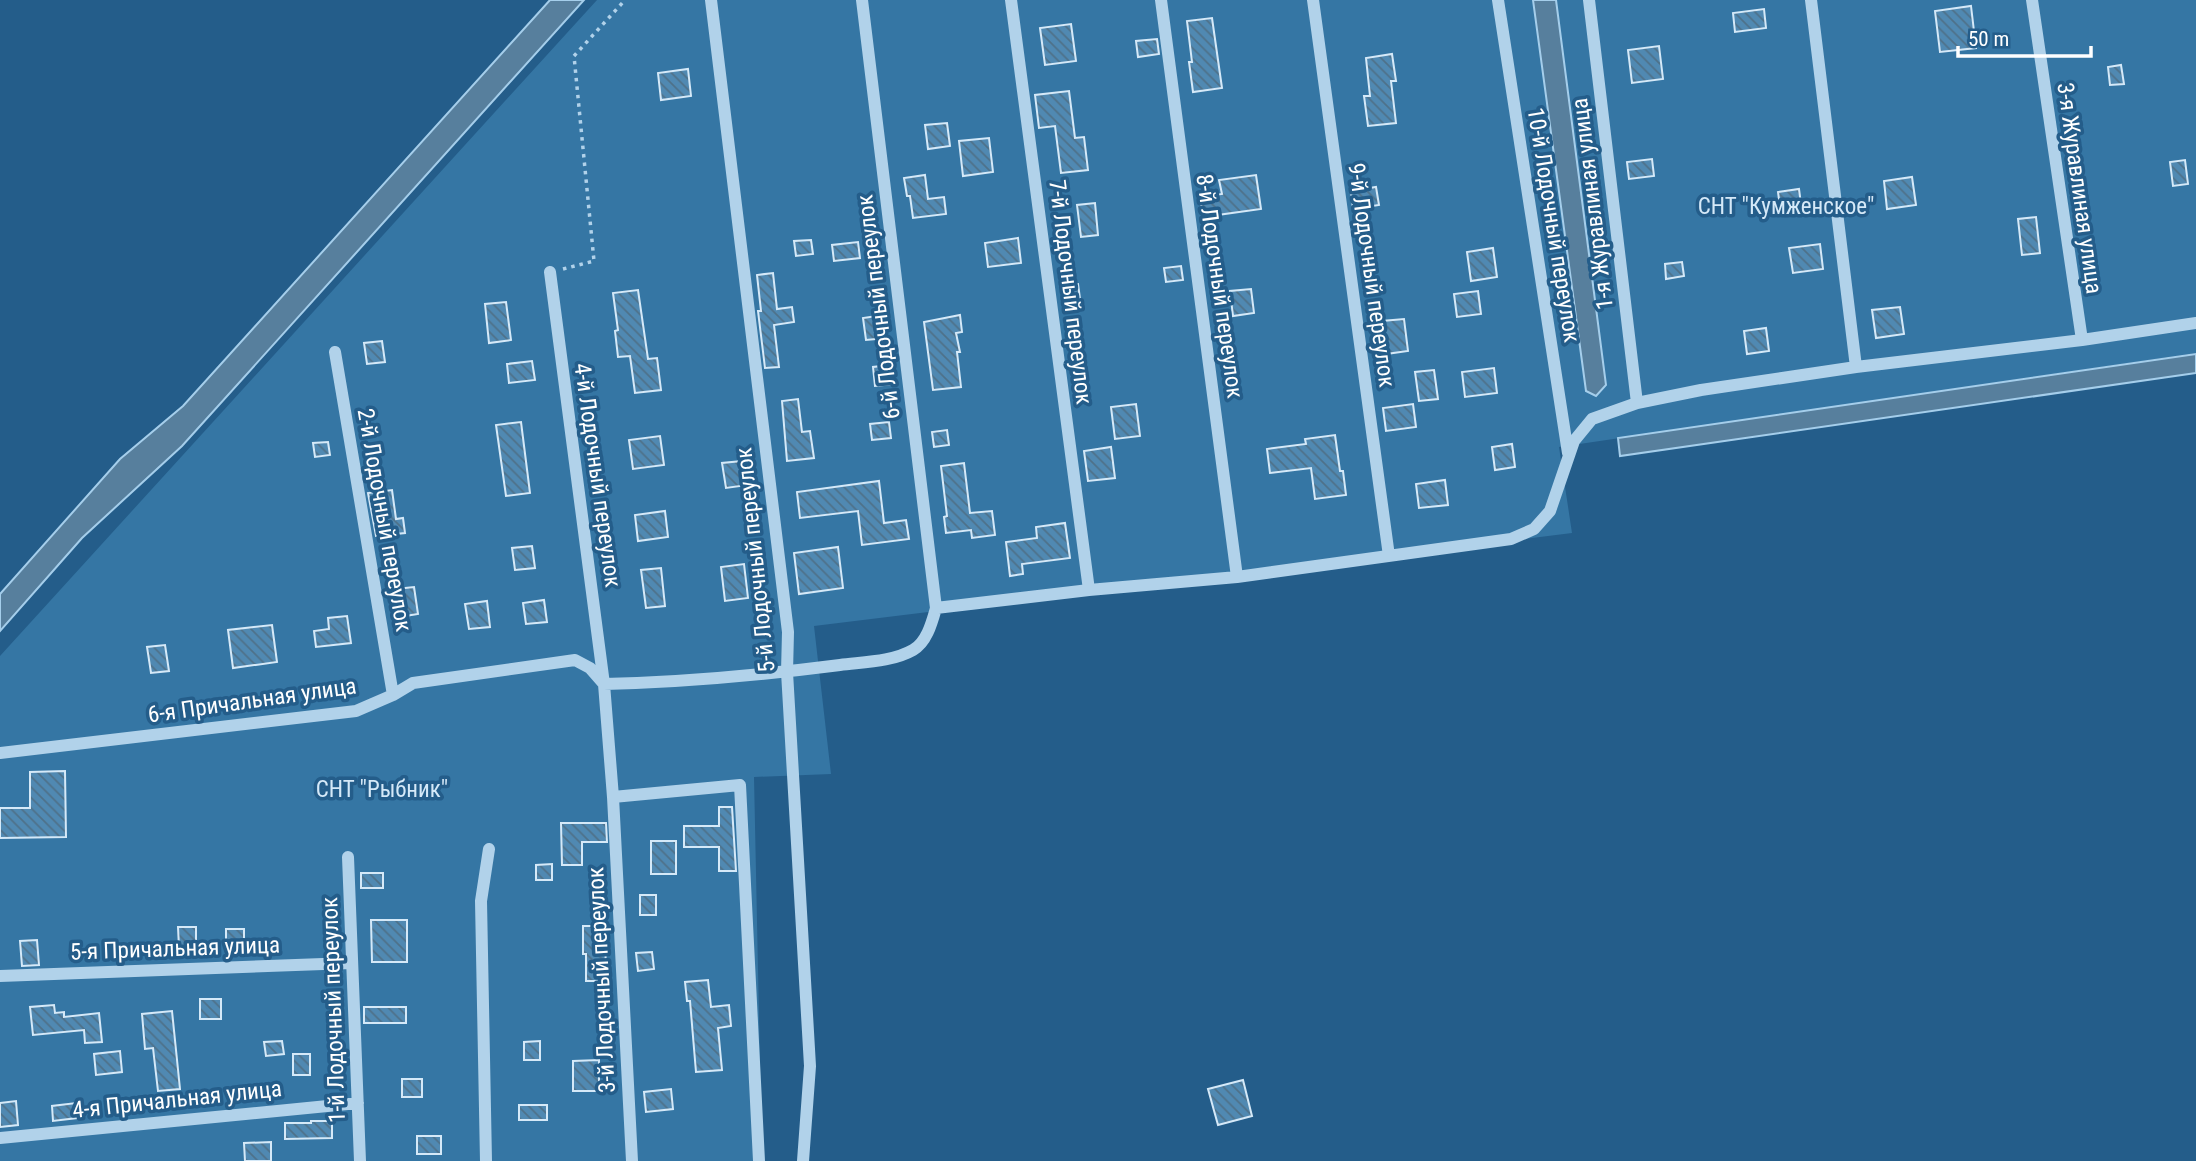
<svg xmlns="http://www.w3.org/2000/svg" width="2196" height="1161" font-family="'Roboto Condensed',sans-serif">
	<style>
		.green { fill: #3576a4 }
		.water { fill: #577f9d; stroke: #a5ceeb; stroke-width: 2 }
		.building { fill: url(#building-back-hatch); stroke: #d5e9f8; stroke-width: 2 }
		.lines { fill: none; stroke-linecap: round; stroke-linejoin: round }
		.path { stroke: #b1d2ea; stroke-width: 3.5; stroke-dasharray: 3.5 5; stroke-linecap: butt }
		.minor { stroke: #b1d2ea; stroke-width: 12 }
		.labels { text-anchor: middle; stroke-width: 7; stroke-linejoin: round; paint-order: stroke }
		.street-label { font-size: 23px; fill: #fff; stroke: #245d8a }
		.park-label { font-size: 23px; fill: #d5e9f8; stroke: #245d8a }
	</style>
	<defs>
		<pattern id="building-back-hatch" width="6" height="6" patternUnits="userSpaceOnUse" patternTransform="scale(1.75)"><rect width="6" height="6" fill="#5089b2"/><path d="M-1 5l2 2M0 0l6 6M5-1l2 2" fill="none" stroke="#4e7189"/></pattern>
	</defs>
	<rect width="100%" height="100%" fill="#245d8a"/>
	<!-- green -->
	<path class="green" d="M597,0H2196V353L1559,447L1572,533L814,626L831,774L754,777L762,1161H0V656Z"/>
	<!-- water -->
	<path class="water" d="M550,0H584L182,446L82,538L0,631V594L120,459L183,406Z
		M1533,0H1556L1606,385L1596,396L1586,391Z
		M2196,354V373L1620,456L1618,438Z"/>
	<!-- building -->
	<path class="building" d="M1971,6L1976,48L1940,52L1935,11Z
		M1764,9L1766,28L1735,32L1733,13Z
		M1212,18L1222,88L1193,92L1189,62H1192L1187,21Z
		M1071,24L1076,61L1045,65L1040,28Z
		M1157,39L1159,54L1138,57L1136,41Z
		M1659,46L1663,79L1632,83L1628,50Z
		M1392,54L1396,81H1391L1396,123L1368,126L1364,96H1370L1366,58Z
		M2121,65L2124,84L2110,85L2108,67Z
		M688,69L691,96L661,100L658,73Z
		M1069,91L1075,138L1084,137L1088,170L1061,173L1055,126L1039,128L1035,95Z
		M947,123L950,146L928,149L925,125Z
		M989,138L993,172L963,176L959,141Z
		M1652,159L1654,176L1629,179L1627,162Z
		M2185,160L2188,184L2173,186L2170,162Z
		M925,175L928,199L944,197L946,214L913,218L910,196H907L904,178Z
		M1256,175L1261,209L1203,217L1200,197L1222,194L1219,180Z
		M1912,177L1916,205L1887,209L1884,181Z
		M1376,187L1379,205L1353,209L1351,191Z
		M1799,189L1802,212L1781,215L1778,192Z
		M1095,203L1098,235L1081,237L1077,205Z
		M2036,217L2040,253L2022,255L2018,219Z
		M1018,238L1021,263L988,267L985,243Z
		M811,240L813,254L796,256L794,241Z
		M858,242L860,258L834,261L832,245Z
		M1820,244L1823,269L1793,273L1789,248Z
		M1493,248L1497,277L1471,281L1467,252Z
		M1682,262L1684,276L1666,279L1665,264Z
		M1181,266L1183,280L1166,282L1164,268Z
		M773,273L777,309L792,307L794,322L774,325L779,367L765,368L758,311H761L757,275Z
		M1078,284L1081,306L1066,307L1063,286Z
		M1251,289L1254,313L1233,316L1230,291Z
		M638,290L648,359L657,358L661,390L635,393L630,356L618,357L615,331L618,330L613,293Z
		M1478,291L1481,314L1457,317L1454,294Z
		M506,302L511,340L489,343L485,304Z
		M1900,307L1904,334L1876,338L1872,310Z
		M884,315L887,338L866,340L863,318Z
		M960,315L962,332L956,333L960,352H957L961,387L933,390L924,322Z
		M1404,319L1408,351L1386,354L1382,321Z
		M1766,328L1769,351L1747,354L1744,331Z
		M382,341L385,362L367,364L364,343Z
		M532,361L535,380L509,383L507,364Z
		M890,365L893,384L875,386L873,367Z
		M1494,368L1497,393L1465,397L1462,372Z
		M1434,370L1438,399L1419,401L1415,372Z
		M798,399L802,432L810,431L814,458L787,461L782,401Z
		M1136,404L1140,436L1115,439L1111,407Z
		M1413,404L1416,427L1386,431L1383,408Z
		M521,422L530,493L506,496L496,425Z
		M889,422L891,438L872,440L870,424Z
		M947,430L949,445L934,447L932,432Z
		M1335,435L1340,471H1343L1346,495L1315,499L1311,468L1270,473L1267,449L1306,444L1305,439Z
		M660,436L664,465L633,469L629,440Z
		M328,442L330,455L315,457L313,443Z
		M1512,444L1515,467L1495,470L1492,447Z
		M1111,447L1115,478L1088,481L1084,451Z
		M752,460L755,484L726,488L722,463Z
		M964,463L970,513L992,511L995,535L972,538L971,530L946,533L944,517L947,516L941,466Z
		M1445,480L1448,505L1419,508L1416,484Z
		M879,481L884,523L906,520L909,539L862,545L858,511L800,518L797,492Z
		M392,490L396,519L403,518L405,533L376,536L368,493Z
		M665,511L668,537L638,541L635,515Z
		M1065,523L1070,558L1022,564L1023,574L1010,576L1006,542L1037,538L1036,527Z
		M532,546L535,568L515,570L512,548Z
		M838,547L843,588L799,594L794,553Z
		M744,564L748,598L725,601L721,567Z
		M661,568L665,606L646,608L641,570Z
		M414,587L418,614L399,617L396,589Z
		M544,600L547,622L526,624L523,603Z
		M487,601L490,627L469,629L465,604Z
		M347,616L351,643L316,647L314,631L329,629L328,618Z
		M272,625L277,662L233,668L228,630Z
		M165,645L169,671L151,673L147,647Z
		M65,771L66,837L0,838V808H30V772Z
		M719,807H732L736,871H719V847H684V826H719Z
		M561,823H606L607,842H582V865H562Z
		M651,841H676V874H651Z
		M552,864V880H536V865Z
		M361,873H383V888H361Z
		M640,895H656V915H640Z
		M371,920H407V962H372Z
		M583,926H605L606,981H586V954H583Z
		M178,927H196V948H179Z
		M226,929H244V948H226Z
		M37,940L39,965L22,966L20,941Z
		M652,952L654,969L638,971L636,953Z
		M708,980L711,1007L729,1005L731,1026L718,1028L722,1070L696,1072L690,1001H687L685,982Z
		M200,999H221V1019H200Z
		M54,1005L55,1013L64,1012V1017L99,1013L102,1042L85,1043L84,1030L33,1035L30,1007Z
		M364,1007H406V1023H364Z
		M172,1011L180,1089L158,1091L153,1048L145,1049L142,1014Z
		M282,1041L284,1054L266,1056L264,1042Z
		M540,1041V1060H524V1042Z
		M120,1051L122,1072L96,1075L94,1054Z
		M293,1054H310V1075H293Z
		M599,1060V1091H573V1061Z
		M402,1079H422V1097H402Z
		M1243,1080L1252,1116L1218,1125L1208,1089Z
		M671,1089L673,1109L646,1112L644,1092Z
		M16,1101L18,1125L0,1127V1103Z
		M76,1103L77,1118L53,1121L52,1106Z
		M519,1105H547V1120H519Z
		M311,1121H332V1138L285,1139V1123H311Z
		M417,1136H441V1154H417Z
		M271,1142V1161H245L244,1143Z"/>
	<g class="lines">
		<!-- path -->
		<path class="path" d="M563,269L594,261L574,56L625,0"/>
		<!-- minor -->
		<path class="minor" d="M711,0L788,632L787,672L810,1066L803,1161
			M862,0L936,608
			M1011,0L1089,590
			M1161,0L1237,577
			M1313,0L1389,556
			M1498,0L1568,453
			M1589,0L1637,403
			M1811,0L1856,367
			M2032,0L2082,340
			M550,272L604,684L613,797L632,1161
			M335,352L393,695
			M0,753L356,711L393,695L413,683L575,660L590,668L604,684C683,682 762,675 840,665C863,662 892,662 913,650C927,642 932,622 936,608L1089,590L1237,577L1511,539L1534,529L1550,511L1574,441L1592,419L1637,403L1701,390L1856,367L2082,340L2196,323
			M613,797L740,785L759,1161
			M348,857L360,1161
			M0,976L351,963
			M0,1138L358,1103
			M486,1161L481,901L489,849"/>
	</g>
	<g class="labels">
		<!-- street labels -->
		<g class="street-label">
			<text transform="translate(2080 188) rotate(82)" y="8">3-я Журавлиная улица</text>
			<text transform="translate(1592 204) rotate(-97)" y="8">1-я Журавлиная улица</text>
			<text transform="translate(1554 225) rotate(81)" y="8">10-й Лодочный переулок</text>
			<text transform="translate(1372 275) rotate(82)" y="8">9-й Лодочный переулок</text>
			<text transform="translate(1220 286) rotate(82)" y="8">8-й Лодочный переулок</text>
			<text transform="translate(1071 292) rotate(83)" y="8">7-й Лодочный переулок</text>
			<text transform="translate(878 307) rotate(-97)" y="8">6-й Лодочный переулок</text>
			<text transform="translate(598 475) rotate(82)" y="8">4-й Лодочный переулок</text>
			<text transform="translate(385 520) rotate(80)" y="8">2-й Лодочный переулок</text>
			<text transform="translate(755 560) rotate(-96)" y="8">5-й Лодочный переулок</text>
			<text transform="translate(252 700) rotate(-8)" y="8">6-я Причальная улица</text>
			<text transform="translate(175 948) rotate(-2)" y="8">5-я Причальная улица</text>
			<text transform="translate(601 980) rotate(-93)" y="8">3-й Лодочный переулок</text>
			<text transform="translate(333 1010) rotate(-92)" y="8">1-й Лодочный переулок</text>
			<text transform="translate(177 1099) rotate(-6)" y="8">4-я Причальная улица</text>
		</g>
		<!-- park labels -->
		<g class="park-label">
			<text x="1786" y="214">СНТ "Кумженское"</text>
			<text x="382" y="797">СНТ "Рыбник"</text>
		</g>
	</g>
	<!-- scale -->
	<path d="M1958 46v10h133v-10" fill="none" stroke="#ffffff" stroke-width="3.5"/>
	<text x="1968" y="46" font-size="21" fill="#ffffff" stroke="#245d8a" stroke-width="5" paint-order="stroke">50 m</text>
</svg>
